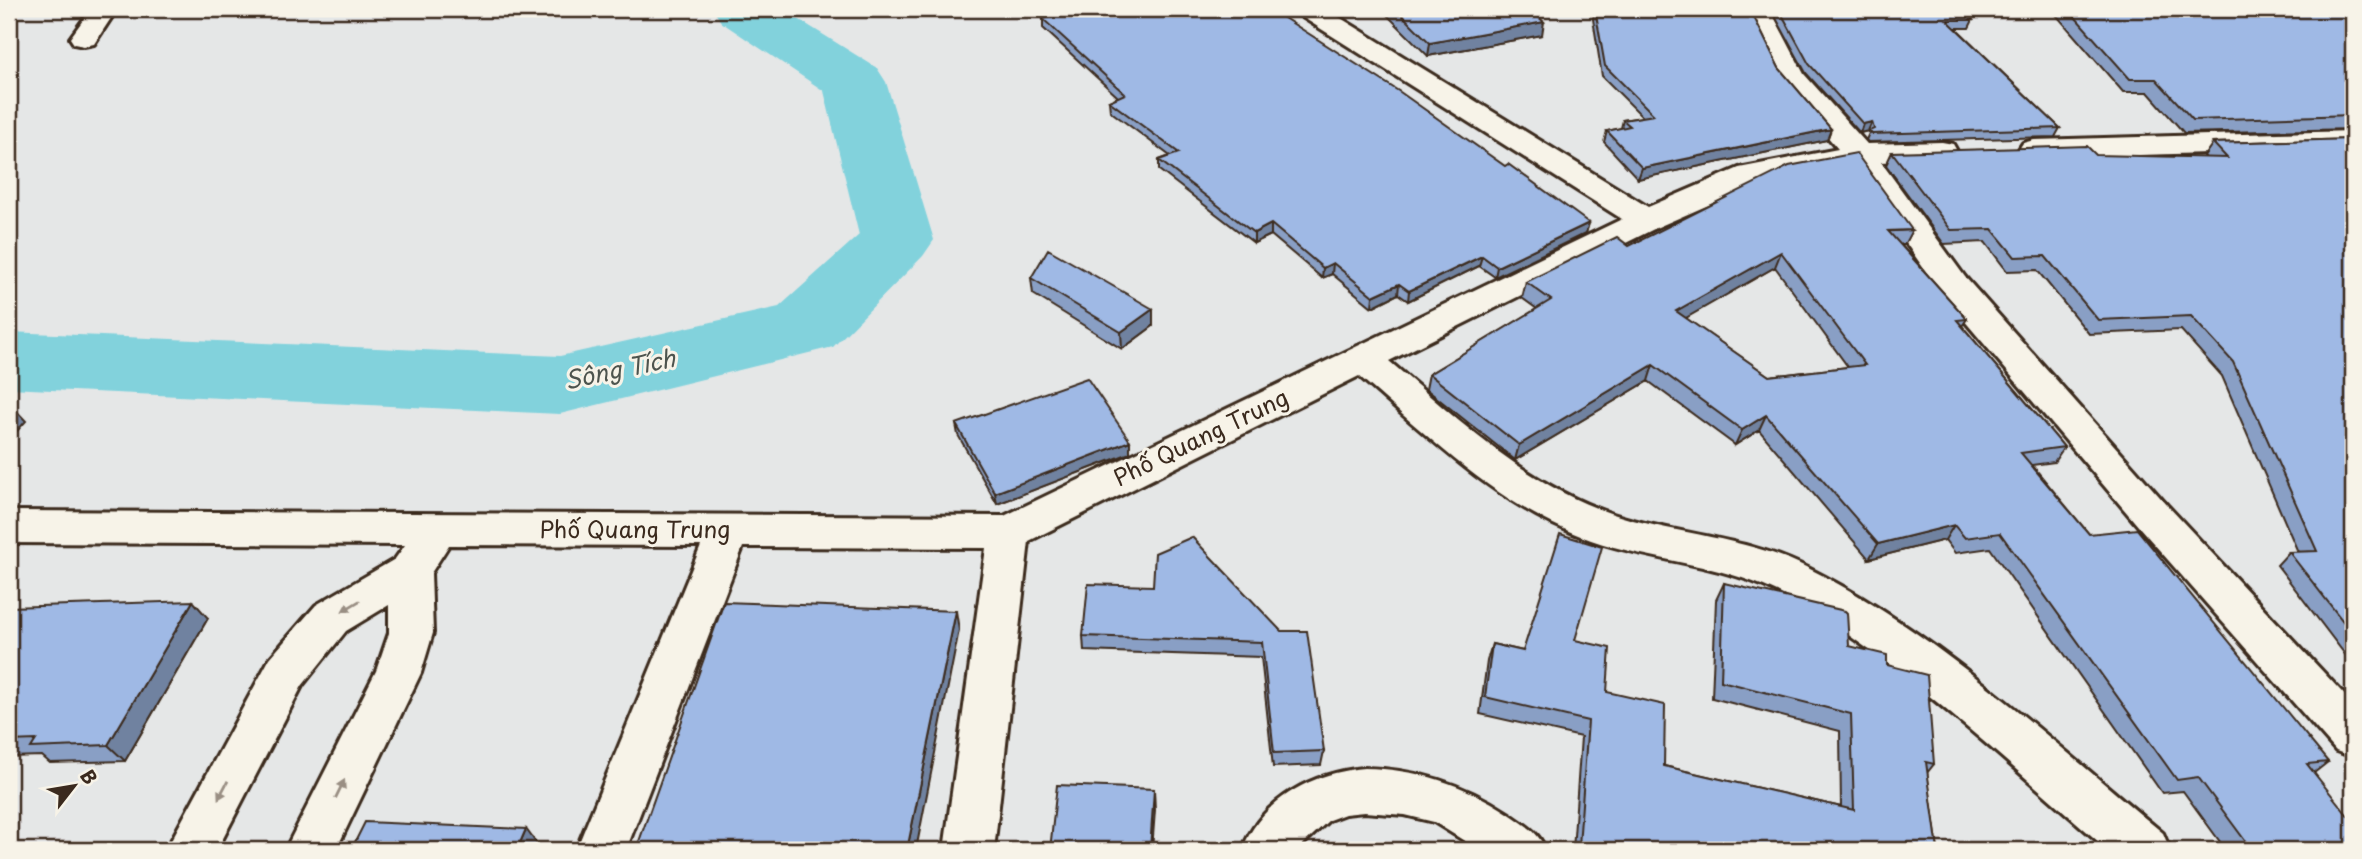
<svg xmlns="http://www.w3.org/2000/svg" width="2362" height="859" font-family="'Playpen Sans',sans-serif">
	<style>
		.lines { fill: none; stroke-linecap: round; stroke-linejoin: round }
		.river { fill: #82d2dc; fill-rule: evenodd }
		.minor-casing { stroke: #3b2a1e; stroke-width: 6 }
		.minor { fill: #f7f3e8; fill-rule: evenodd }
		.wall { fill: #899fc5; stroke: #3b2a1e; stroke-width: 2; fill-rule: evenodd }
		.shaded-wall { fill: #6f82a0; stroke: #3b2a1e; stroke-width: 2 }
		.building { fill: #9fb9e5; stroke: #3b2a1e; stroke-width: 2; fill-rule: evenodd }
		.oneway { fill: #998e83 }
		.labels { text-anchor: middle; stroke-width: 6; stroke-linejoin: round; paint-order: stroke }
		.street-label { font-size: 23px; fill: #3b2a1e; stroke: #f7f3e8 }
		.water-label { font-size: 24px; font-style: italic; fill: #4d544e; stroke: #f7f3e8 }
	</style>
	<rect width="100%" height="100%" fill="#e5e7e7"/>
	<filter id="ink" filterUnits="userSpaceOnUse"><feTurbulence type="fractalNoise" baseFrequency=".0143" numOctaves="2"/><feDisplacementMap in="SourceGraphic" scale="14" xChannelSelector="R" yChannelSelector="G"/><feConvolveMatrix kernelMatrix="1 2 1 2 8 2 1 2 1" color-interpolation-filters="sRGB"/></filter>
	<g filter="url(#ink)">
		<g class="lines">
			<!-- river -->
			<path class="river" d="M713,9H782L877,68L886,82L934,240L923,256L833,347L560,414L9,388V332L560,356L779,307L859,235L824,91L721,22Z"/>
			<!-- minor casing -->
			<g class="minor-casing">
				<path id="minor" d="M91,9H117L94,44L84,46L74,44L70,38Z
					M1295,9H1326L1648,207L1739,168L1838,149L1777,77L1744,9H1770L1804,74L1867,144L1942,142L1953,144L1957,151L1953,158L1881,162L1965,277L2167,505L2353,704V757L2336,751L2139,527L1941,293L1851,165L1759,183L1658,227L1389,361C1456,418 1525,484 1610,513C1675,535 1745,536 1808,568C1938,633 2051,741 2163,833L2170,850H2108C2036,788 1966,723 1890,665C1853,638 1816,610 1775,591C1717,563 1651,561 1591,540C1500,508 1430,438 1359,376L1029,541L994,850H944L986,548L743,547L626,850H576L701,546L449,545L431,573L433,633L421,673L336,850H285L376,671L389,633V605L346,631L302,686L217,850H166L270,658L316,605L395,559L405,545L9,543V511L1004,516L1622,219L1299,15Z
					M2353,131V149L2034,158L2023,155L2019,149L2023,143L2034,140Z
					M1364,768C1417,769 1464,784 1508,813C1525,825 1538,831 1546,850H1479L1434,822L1405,815L1364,812L1345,814L1329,820L1297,850H1242C1262,799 1312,773 1364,768Z"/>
			</g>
			<!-- minor -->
			<use href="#minor" class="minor"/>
		</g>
		<!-- wall -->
		<path class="wall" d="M1381,9H1530L1542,35L1428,56Z
			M1595,9H1750L1779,68L1831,129L1827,140L1638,179L1604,142L1607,131L1621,128L1623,120L1643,117L1602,76L1593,19Z
			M1771,9H1964L1973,20L1969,28H1956L2060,128L2055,137L1868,142L1866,140L1869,133L1868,131L1860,133L1806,73Z
			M2051,9H2304L2309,13H2353V129L2184,133L2148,92H2123Z
			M1043,19L1589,223L1586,233L1495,277L1479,266L1408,301L1398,294L1372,307L1332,274L1322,278L1271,235L1254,243L1159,170V160L1170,156L1110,111L1109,101L1118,97L1043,28Z
			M2353,139V657H2347L2277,565L2289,552H2298L2222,376L2181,330L2089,334L2037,270L2007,271L1985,242L1944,244L1886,165L1892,152L2206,158L2204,156L2213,143Z
			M1912,230L1904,245H1901L1967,319L1962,326L2064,447L2054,462L2032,465L2089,534L2328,762L2314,773L2353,850H2226L2183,791L2162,793L1990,548L1955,553L1945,540L1869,559L1759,430L1735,445L1648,381L1515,460L1426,389L1429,374L1537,309L1522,298L1526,282L1629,246ZM1775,267L1848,367L1769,376L1685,318Z
			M1031,278L1153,309V326L1122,349L1033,294Z
			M956,424L1130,441V453L997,504L958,435Z
			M1724,583L1887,665L1934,764L1927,773L1938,850H1573L1581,737L1480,714L1487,661L1492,644L1523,651L1575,640L1607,692L1664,766L1841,807L1840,731L1712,698L1716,600Z
			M9,607L208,618L125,761L50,763L42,756L9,757Z
			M1281,631L1324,751L1321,765L1273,767L1261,657L1084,651L1083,636Z"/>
		<!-- shaded-wall -->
		<path class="shaded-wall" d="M1544,22L1542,35L1428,56L1430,43Z
			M1872,122L1868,131L1860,133L1863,124Z
			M1831,129L1827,140L1638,179L1642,168Z
			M1589,223L1586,233L1495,277L1497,267Z
			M1271,224V235L1254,243V233Z
			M1781,252L1775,267L1670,327L1676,311Z
			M1482,256L1479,266L1408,301L1409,291Z
			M1333,263L1332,274L1322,278L1323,268Z
			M1399,284L1398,294L1372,307L1373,296Z
			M1153,309V326L1122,349L1121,332Z
			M1653,365L1648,381L1515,460L1519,445Z
			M10,404L26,421L9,440V405Z
			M1766,415L1759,430L1735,445L1742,430Z
			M1130,441V453L997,504L995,493Z
			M1954,525L1945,540L1869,559L1878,544Z
			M193,601L208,618L125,761L108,745Z
			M956,611L959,630L916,850H907Z
			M1154,789L1155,810L1152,850H1150Z
			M526,829L537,844L535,850H517Z"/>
		<!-- building -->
		<path class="building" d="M1076,9H1270L1400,92L1505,166L1508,164L1589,223L1497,267L1482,256L1409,291L1399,284L1373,296L1333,263L1323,268L1271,224L1254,233L1159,160L1179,153L1109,101L1125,94L1043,19Z
			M1396,9H1530L1544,22L1430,43Z
			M1595,9L1609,10V9H1750L1779,68L1831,129L1642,168L1607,131L1630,126L1623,120L1654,115L1605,66Z
			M1779,9H1964L1973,20H1947L2060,128L1872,134L1869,131L1874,129L1872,122L1863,124L1809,64Z
			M2068,9H2304L2309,13H2353V115L2193,120L2156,79H2130Z
			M2353,139V634L2289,552L2317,551L2233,362L2191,316L2098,320L2045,256L2015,257L1992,229L1951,230L1892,152L2087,146L2096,155L2227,158L2213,143Z
			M1856,153L1912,230L1888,231L1967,319L1957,320L2064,447L2021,453L2089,534L2137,529L2328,762L2307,764L2353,822V850H2252L2198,777L2177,780L2000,533L1965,538L1954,525L1878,544L1766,415L1742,430L1653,365L1519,445L1429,374L1551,300L1526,282L1617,237L1629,246L1789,166ZM1781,252L1865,365L1769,376L1676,311Z
			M1048,249L1153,309L1121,332L1031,278Z
			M1087,378L1130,441L995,493L956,424Z
			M1560,534L1602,547L1575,640L1610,648L1607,692L1665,705L1664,766L1854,810L1851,714L1721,681L1724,583L1845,611L1847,613L1849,646L1887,655V665L1927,675L1934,764L1926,762L1938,850H1598L1579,846L1588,721L1485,697L1492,644L1523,651Z
			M1192,537L1281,631H1307L1324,751L1274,753L1262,642L1083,636L1088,584L1153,586L1155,553Z
			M193,601L108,745L31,748L36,740L9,741V607Z
			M724,602L956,611L907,850H636Z
			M1057,785L1154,789L1150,850H1050Z
			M365,822L526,829L517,850H351Z"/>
		<!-- one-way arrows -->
		<defs><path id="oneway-solid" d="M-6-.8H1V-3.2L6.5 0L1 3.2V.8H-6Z" transform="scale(1.75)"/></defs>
		<g class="oneway">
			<use href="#oneway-solid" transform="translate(351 606) rotate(149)"/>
			<use href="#oneway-solid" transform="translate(340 789) rotate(-64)"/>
			<use href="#oneway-solid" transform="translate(223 790) rotate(118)"/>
		</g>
	</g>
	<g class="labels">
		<!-- street labels -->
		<g class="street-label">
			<text transform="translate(1201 438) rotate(-26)" y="8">Phố Quang Trung</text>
			<text x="635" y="538">Phố Quang Trung</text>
		</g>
		<!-- water labels -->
		<g class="water-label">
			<text transform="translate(620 370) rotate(-12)" y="8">Sông Tích</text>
		</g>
	</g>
	<!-- margin -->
	<rect width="2362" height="859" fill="none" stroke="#f7f3e8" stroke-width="35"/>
	<rect x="18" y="18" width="2327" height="824" fill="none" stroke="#3b2a1e" stroke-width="2.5" filter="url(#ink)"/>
	<!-- north arrow -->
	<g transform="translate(74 786) rotate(59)" stroke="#f7f3e8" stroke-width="5" paint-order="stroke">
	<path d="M0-5L12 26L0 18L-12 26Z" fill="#3b2a1e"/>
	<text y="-10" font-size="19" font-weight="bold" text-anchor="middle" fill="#3b2a1e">B</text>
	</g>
</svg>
